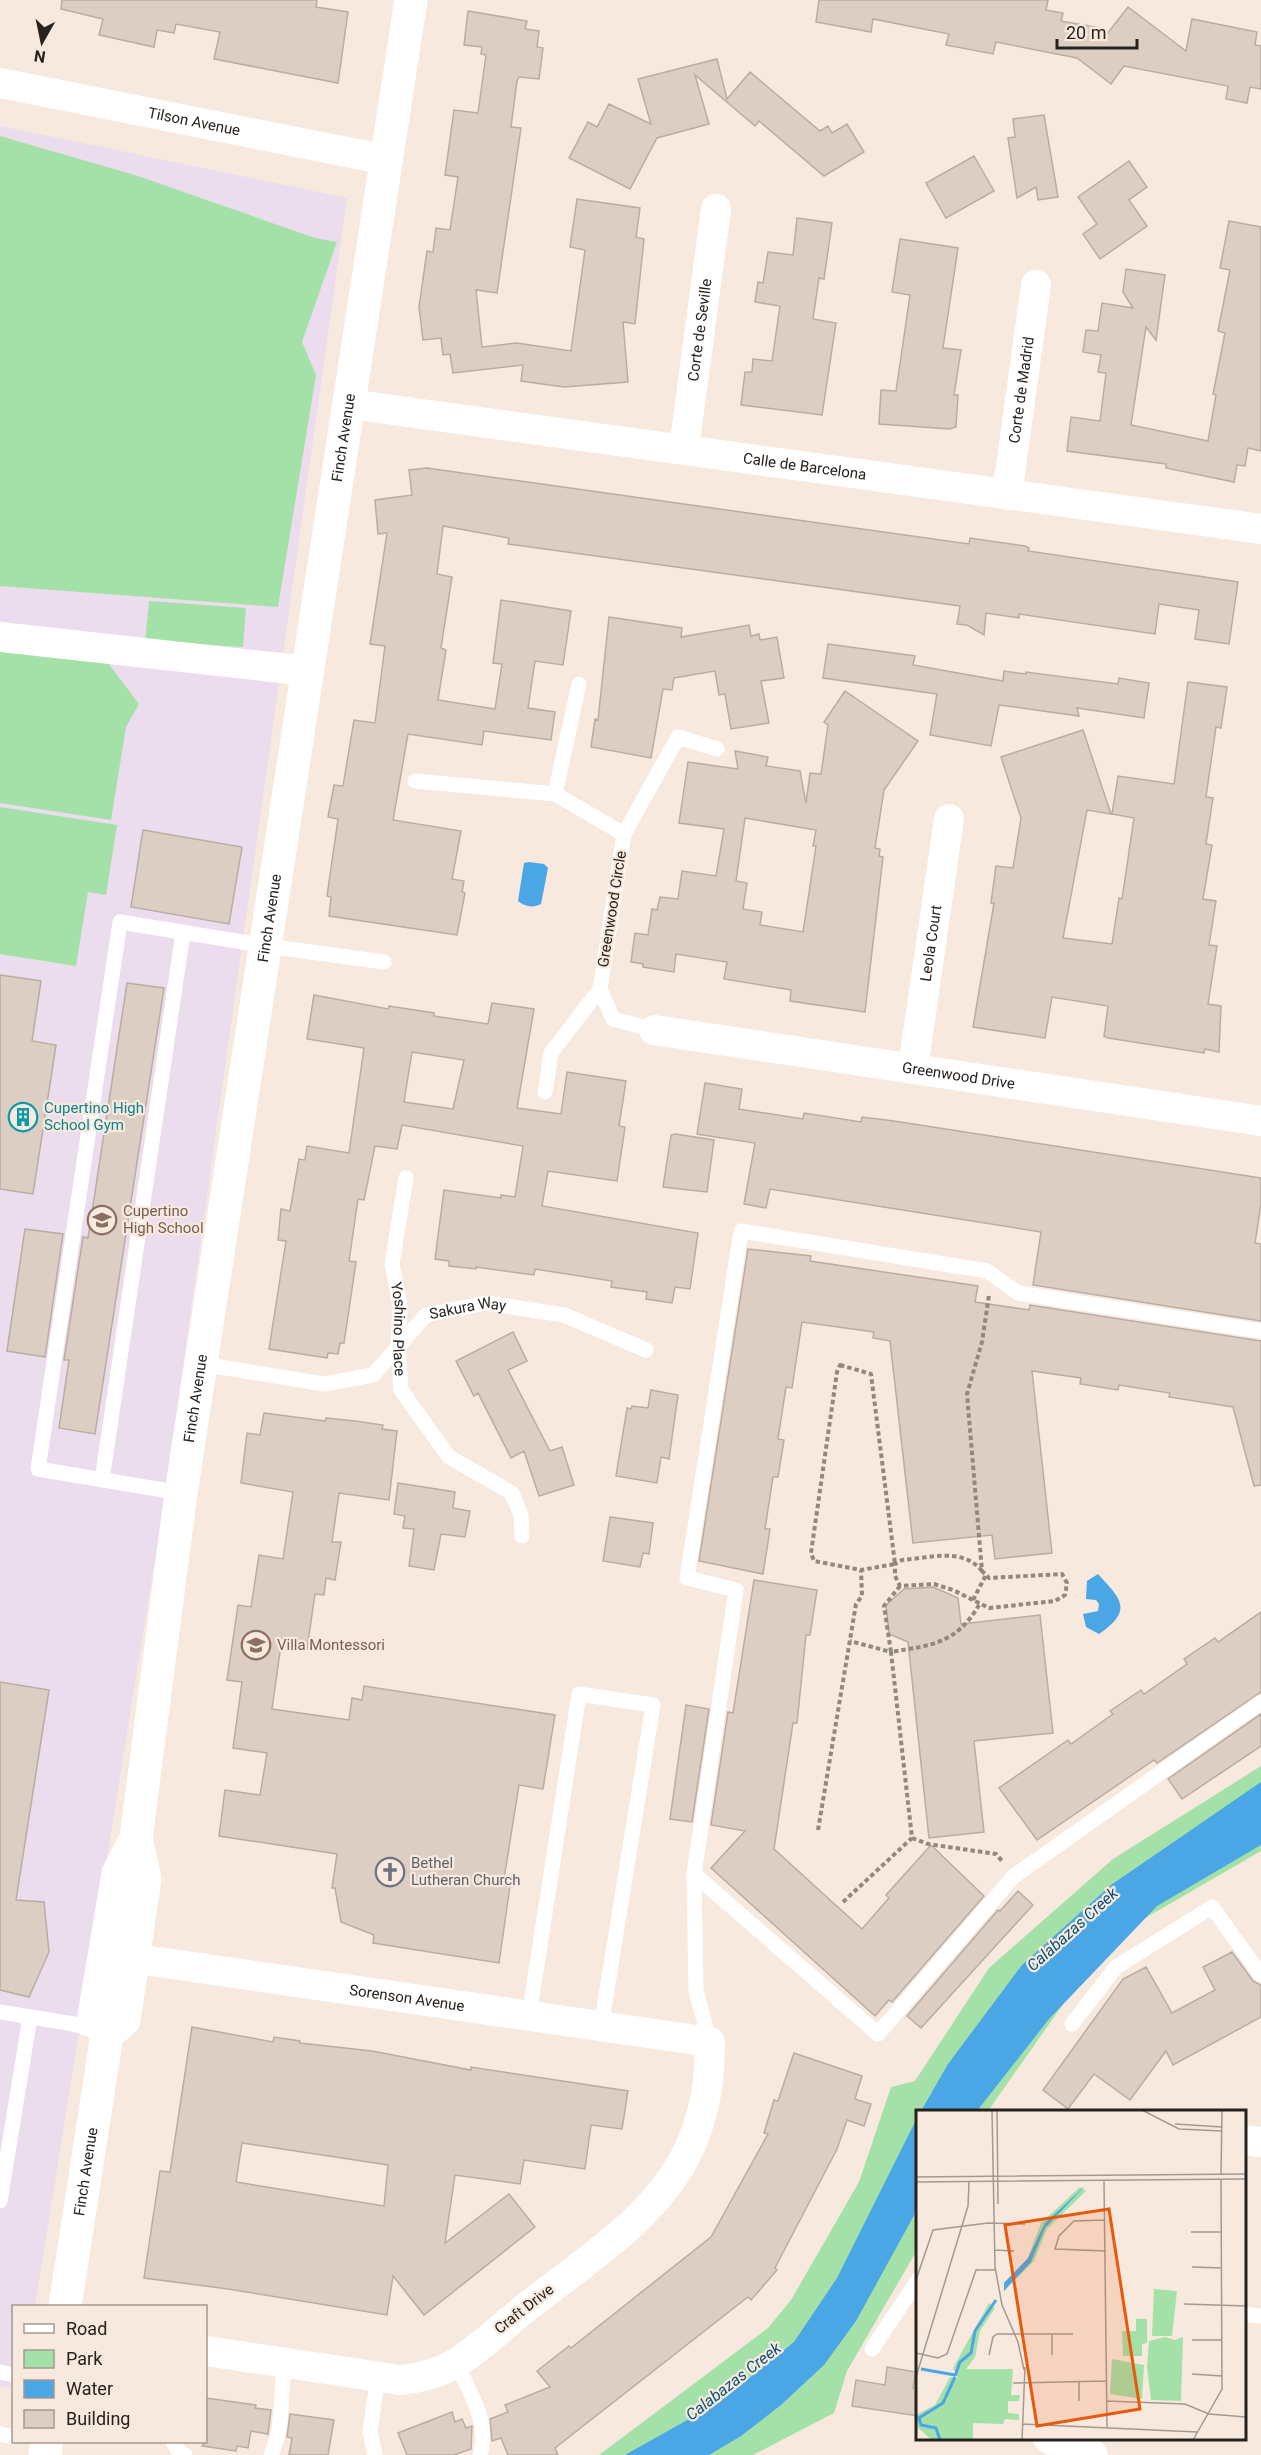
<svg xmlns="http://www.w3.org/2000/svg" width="1261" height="2455" font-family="Roboto,sans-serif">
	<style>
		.education { fill: #ebdcee }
		.green { fill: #a4e1a8 }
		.water { fill: #4ba6e6 }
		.building { fill: #dccec3; stroke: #baaca2; stroke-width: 1.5; fill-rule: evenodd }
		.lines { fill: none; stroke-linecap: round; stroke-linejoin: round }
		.path { stroke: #928880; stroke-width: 4; stroke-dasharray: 4.5 3; stroke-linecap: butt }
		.lane { stroke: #fff; stroke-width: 15 }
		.street { stroke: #fff; stroke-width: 30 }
		.secondary { stroke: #fff; stroke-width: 33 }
		.labels { text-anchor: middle; stroke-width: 4.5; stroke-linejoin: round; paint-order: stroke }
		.street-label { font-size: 15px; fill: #27221d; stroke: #f7e9dd }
		.culture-label { font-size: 15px; fill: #0d838f; stroke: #f7e9dd; text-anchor: start }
		.education-label { font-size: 15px; fill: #785e54; stroke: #f7e9dd; text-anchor: start }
		.worship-label { font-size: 15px; fill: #5b616d; stroke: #f7e9dd; text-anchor: start }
		.water-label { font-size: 16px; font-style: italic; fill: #0a517b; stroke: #f7e9dd }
		.inset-river { fill: none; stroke: #4ba6e6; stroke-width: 3 }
		.inset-road { fill: none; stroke: #a49990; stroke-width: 1.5 }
		.view { fill: #e8590c; fill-opacity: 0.15; stroke: #e8590c; stroke-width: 3 }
		.inset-edge { fill: none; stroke: #27221d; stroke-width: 3 }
	</style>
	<rect width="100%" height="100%" fill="#f7e9dd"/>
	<!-- education -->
	<path class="education" d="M0,126L347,198L163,1509L35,2306H14L13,2388L0,2386Z"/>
	<!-- green -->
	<path class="green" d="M0,136L138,176L315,238L337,242L302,342L316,375L278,607L0,586Z
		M149,601L246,608L243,647L145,641Z
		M0,650L108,663L139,704L126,727L111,820L0,803Z
		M0,807L117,825L106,895L88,892L76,966L0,954Z
		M1261,1766V1851L1109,1939L988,2111L918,2112L917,2250L847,2371L834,2413L753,2455H599L768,2328L791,2300L859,2182L891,2087L915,2081L989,1968L1113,1859Z"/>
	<!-- water -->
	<path class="water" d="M529,862L544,864L548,868L541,904C533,908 525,907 518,901L524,863Z
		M1098,1574C1122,1600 1133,1610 1099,1634L1086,1627L1083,1614L1098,1611L1099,1604L1096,1600L1086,1599L1087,1581Z
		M1261,1782V1845L1157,1906L1049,2019L977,2111H921L948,2064L1022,1965L1111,1885Z
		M917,2118V2210L856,2321L824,2365L781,2405L741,2436L709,2455H625L721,2401L794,2342L837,2278Z"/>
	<!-- building -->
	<path class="building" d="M62,0H317L316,7L348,12L338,83L214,59L220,32L176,24L174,33L157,30L154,47L99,35L103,19L61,9Z
		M819,0H1048L1046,10L1063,13L1061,21L1100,28L1107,34L1128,7L1186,51L1192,19L1257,32L1255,45L1261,46V89L1250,87L1247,103L1226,99L1228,86L1124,66L1111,84L1077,58L996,42L993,54L946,45L949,34L873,19L871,32L816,22Z
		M468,11L527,21L525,29L539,31L537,47L543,48L539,79L519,77L517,81L511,127L521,128L497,293L476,290L482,347L517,343L571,351L585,250L570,247L577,199L640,208L636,237L644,239L635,324L623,322L628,382L564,387L521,381L523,365L453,373L450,354L443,355L441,338L423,340L419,307L427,251L433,252L436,228L450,230L458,177L445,175L454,110L478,113L486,55L481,54L482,47L464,45Z
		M717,59L727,99L750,72L820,131L828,126L832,133L847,124L864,152L824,176L759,121L755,126L695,75L709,124L657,138L630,189L569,158L588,122L597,127L609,104L651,124L638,79Z
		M1044,115L1058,197L1038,200L1036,187L1017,198L1008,138L1015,137L1013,119Z
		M974,156L994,191L946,218L926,183Z
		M1129,161L1147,187L1129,200L1147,226L1100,259L1083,234L1097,224L1078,197Z
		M797,218L832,223L824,279L819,278L813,319L836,323L822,415L741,405L745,372H752L753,359L772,361L780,306L755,302L758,282L763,283L768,252L793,255Z
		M1229,221L1261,227V451L1248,448L1245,466L1237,465L1234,482L1166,468V464L1067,451L1071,417L1100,421L1106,373L1098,372L1101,355L1083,352L1086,330L1098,331L1102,303L1133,308L1123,292L1126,269L1165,275L1156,340L1146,327L1131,425L1208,441L1216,395L1213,394L1225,333L1218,331L1230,270L1220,268Z
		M900,239L958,248L943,348L961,350L954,395H958L956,427L950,429L879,424L881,390L896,391L910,295L892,292Z
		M427,468L969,544L970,538L1025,546L1029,548L1028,551L1238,582L1229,644L1195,639L1199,610L1159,604L1155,634L1019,614V618L986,613L984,635L967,625L957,624L960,606L508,544L509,538L443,526L437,574L452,577L441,648L446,650L438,700L495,709L502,664L493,663L501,600L571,611L563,665L535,661L528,708L555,712L551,740L484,731L482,745L408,734L393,820L461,831L452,879L464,881L462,892L465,893L457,935L329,916L331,897L327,896L338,819L328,817L334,785L343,786L354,720L375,723L385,646L370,644L387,533L378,534L375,500L412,495L409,470Z
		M609,617L682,628L681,637L749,625L751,636L759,634L760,640L777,637L784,678L761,681L769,723L731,729L725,694L719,695L715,671L674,678L672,690L663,689L651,758L591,747L595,719L598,720Z
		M828,644L915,656L913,665L1003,681L1004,671L1026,674V672L1118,684L1119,678L1149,683L1144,718L1077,708L1079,716L999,705L991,746L930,735L937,694L823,678Z
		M1188,682L1227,687L1221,728L1216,727L1206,797L1213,798L1206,844L1212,845L1203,899L1216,901L1209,945L1217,946L1208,1004L1221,1006L1219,1052L1205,1049L1204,1053L1108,1038L1104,1036L1108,1006L1052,997L1045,1038L973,1027L994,903H991L996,866L1013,868L1021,818L1001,757L1083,730L1111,814L1087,810L1063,938L1112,944L1119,898L1122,899L1134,818L1112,814L1118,776L1174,784Z
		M845,691L918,741L884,790L875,848L880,849L879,856L883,857L865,1012L790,1001L791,990L724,979L727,962L676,954L674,972L643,967V964L631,962L635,933L648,935L652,909L657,910L660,897L678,899L682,871L716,876L724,829L679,823L688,762L738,769L735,751L768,757L766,766L800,771L806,803L810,773L821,774L828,725L824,722ZM745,818L816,830L813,846H816L803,932L760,925L762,912L743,909L747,883L736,881Z
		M143,830L242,847L229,924L131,907Z
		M0,975L41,981L32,1041L56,1045L33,1194L0,1189Z
		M127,983L164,988L95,1434L59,1428L69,1360H64L83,1237L88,1238Z
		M314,995L388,1009L389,1006L434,1013V1016L488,1024L492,1003L534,1009L517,1108L561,1114L567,1072L626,1081L619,1126L625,1127L617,1181L548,1171L542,1206L698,1233L690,1289L675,1287L672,1303L646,1299L647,1292L611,1287L612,1281L535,1269L534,1275L476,1267V1269L449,1266V1261L435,1259L444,1190L501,1198V1195L515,1197L523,1146L402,1125L397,1149L375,1146L364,1200L358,1199L349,1261L356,1262L344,1343H340L338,1354L328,1353L327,1358L269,1349L286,1241L278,1240L281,1209L290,1211L299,1159L305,1160L307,1146L349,1153L364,1048L307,1039ZM412,1052L464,1060L453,1109L404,1102Z
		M705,1083L742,1089L739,1109L803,1119L804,1113L861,1122L862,1117L894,1121L1261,1178V1204L1255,1243L1261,1244V1321L1033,1285L1041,1232L770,1189L766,1208L744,1204L755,1143L697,1134Z
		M675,1134L714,1140L707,1192L663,1187L671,1135Z
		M25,1229L63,1234L45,1357L7,1351Z
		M748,1249L811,1256L810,1261L978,1286L975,1302L1029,1310L1030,1305L1261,1341V1485L1254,1486L1233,1407L1169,1397L1170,1393L1119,1385L1118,1390L1080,1384L1081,1378L1032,1371L1052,1553L995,1559L992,1535L913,1543L890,1341L873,1338L874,1332L802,1322L792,1388L786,1387L778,1439L784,1440L778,1477H773L765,1529H770L763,1574L699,1561Z
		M513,1332L527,1361L508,1370L550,1451L562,1447L574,1485L539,1496L524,1451L511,1458L478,1393L474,1396L456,1361Z
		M651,1390L678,1395L669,1459L661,1457L657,1483L616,1476L627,1408L631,1409L632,1406L648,1408Z
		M264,1413L325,1421L326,1418L355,1421L383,1425L382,1429L397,1431L389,1500L339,1493L332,1542H341L335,1580L326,1578L324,1595L315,1594L307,1649L281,1645L272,1709L349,1720L352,1698L362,1700L364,1686L555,1715L543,1789L519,1785L503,1885L510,1886L499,1963L373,1943L374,1935L341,1922L335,1888H332L337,1854L219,1836L225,1790L260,1795L267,1753L233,1748L242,1682L227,1680L238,1605L251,1607L259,1555L283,1559L293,1492L241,1483L247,1433L260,1435Z
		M398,1483L455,1492L453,1508L470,1511L465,1537L441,1534L434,1570L409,1566L414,1529L403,1528L405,1516L394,1514Z
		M610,1517L653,1523L649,1554L643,1553L640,1567L603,1561Z
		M754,1580L817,1590L810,1635H806L797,1723H793L774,1849L862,1929L889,1898L886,1895L931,1845L984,1896L892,2002L889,2000L875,2016L711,1868L745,1831L711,1825L728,1712L733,1713Z
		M933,1587L958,1598L961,1624L1040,1615L1053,1733L974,1741L984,1832L929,1838L908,1642L889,1634L886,1605L904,1589Z
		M1261,1612V1692L1157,1763L1154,1760L1037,1840L999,1788L1068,1740L1071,1744L1113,1714L1110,1711L1141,1690L1144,1694L1187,1664L1184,1659L1215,1638L1218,1642Z
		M0,1682L49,1690L16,1900L44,1902L49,1952L29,1997L0,1990Z
		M686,1705L709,1709L692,1822L670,1819Z
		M1261,1714V1746L1182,1799L1168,1779Z
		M1018,1891L1033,1905L921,2028L907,2016L998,1910L1000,1911Z
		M1232,1952L1253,1981L1261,1985V2017L1173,2065L1166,2051L1130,2100L1094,2074L1068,2109L1043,2090L1123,1979L1146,1967L1172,2013L1215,1990L1203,1967Z
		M192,2027L273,2042L274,2037L300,2041V2043L372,2051L471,2070V2067L628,2091L622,2129L591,2125L585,2169L524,2160L520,2184L455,2175L445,2243L509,2194L535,2227L424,2315L393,2276L387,2315L228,2289L144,2278L160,2171L170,2172ZM242,2143L388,2165L384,2206L236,2182Z
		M794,2053L862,2076L855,2099L871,2104L864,2126L847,2120L837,2149L775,2268L777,2270L751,2300L748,2297L555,2448L558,2455H508L501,2438L492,2441L490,2419L508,2412L505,2405L550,2387L537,2371L569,2346L571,2348L711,2237L768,2134L764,2133L774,2100L778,2101Z
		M887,2367L916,2372L913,2388L918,2389V2416L852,2406L856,2380L885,2385Z
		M206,2398L256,2405L255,2408L271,2410L268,2434L251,2431L248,2448L237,2446L236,2451L202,2446L206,2442Z
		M452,2412L455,2422L462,2419L466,2428L472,2426L471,2449L454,2455H407L398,2433Z
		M290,2414L334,2420L328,2455H289L292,2438L287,2437Z"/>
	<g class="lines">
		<!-- path -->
		<path class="path" d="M840,1365L871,1374L895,1564L861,1570L814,1561L811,1553L837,1372Z
			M982,1571C963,1547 930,1558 902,1560L895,1564V1576L900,1586L934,1584L953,1590L989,1608L1055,1601L1065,1595L1067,1583L1062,1574L989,1578L982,1571L967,1394L982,1342L989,1295
			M900,1586L884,1606L891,1652C932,1645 956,1644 979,1605
			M973,1600L986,1575
			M818,1830L856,1604L862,1596L861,1570
			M912,1838L928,1844L996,1854L1002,1861
			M843,1902L912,1838L891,1652L850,1641"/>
		<!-- lane -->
		<g class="lane">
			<path d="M415,781L555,794L624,834L600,989L613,1019L654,1030"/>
			<path d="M555,794L579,684"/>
			<path d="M624,834L678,737L717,749"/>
			<path d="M545,1092L551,1053L600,989"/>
			<path id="s1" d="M406,1178L392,1264L400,1305L398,1344L401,1390L449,1457L512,1493L521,1515L522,1536"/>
			<path d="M1261,1331L1018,1293L987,1271L741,1231L687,1578L736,1590L694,1874L878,2034L1014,1876L1261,1702"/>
			<path id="s2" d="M202,1364L324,1384L373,1375L426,1315L486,1303L564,1315L646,1350"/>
			<path d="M102,1480L183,933"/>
			<path d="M181,1493L38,1469L120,922L267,946L384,962"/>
			<path d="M694,1874L696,1991L710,2042"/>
			<path d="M0,2012L74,2024L99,2032"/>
			<path d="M529,2016L579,1694L653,1705L601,2027"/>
			<path d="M1072,2024L1116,1967L1212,1907L1261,1975"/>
			<path d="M0,2201L30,2017"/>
			<path d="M1244,2314L1261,2316"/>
			<path d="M872,2349L918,2280"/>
			<path d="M456,2363C470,2393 490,2422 480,2455"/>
			<path d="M0,2372L14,2375"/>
			<path d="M0,2434L14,2437"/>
			<path d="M173,2442L180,2453L185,2455"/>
			<path d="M271,2455C285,2425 279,2395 285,2363"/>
			<path d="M375,2455L370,2432L378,2376"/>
		</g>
		<!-- street -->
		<g class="street">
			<path id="s3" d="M0,83L387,160"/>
			<path id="s4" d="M349,404L1261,529"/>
			<path id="s5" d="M684,449L716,209"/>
			<path id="s6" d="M1007,495L1036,285"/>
			<path d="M0,637L308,671"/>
			<path id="s7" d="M654,1030L1261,1121"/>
			<path id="s8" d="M913,1068L949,819"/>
			<path id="s9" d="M110,1955L710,2042C710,2080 705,2114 689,2149C658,2216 584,2262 528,2306C504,2325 482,2347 456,2363C440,2373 419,2378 400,2380L206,2351"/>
			<path d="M1244,2140L1261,2142"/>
			<path d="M1048,2438L1075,2452L1093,2455"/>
		</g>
		<!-- secondary -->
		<g class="secondary">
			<path id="s10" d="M107,2035L94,2016L118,1873L136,1838L181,1493L411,0"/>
			<path id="s11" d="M65,2306L107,2035L124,2020L145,1879L136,1838"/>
			<path d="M45,2455L46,2442"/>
		</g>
	</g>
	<!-- icons -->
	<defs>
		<g id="building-ring" transform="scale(1.5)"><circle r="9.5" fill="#f7e9dd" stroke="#0f9aa8" stroke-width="1.5"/><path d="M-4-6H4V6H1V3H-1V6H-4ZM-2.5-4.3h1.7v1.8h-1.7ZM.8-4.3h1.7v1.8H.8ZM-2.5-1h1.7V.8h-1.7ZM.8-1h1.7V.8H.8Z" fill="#0f9aa8"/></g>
		<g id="school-ring" transform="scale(1.5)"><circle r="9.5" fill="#f7e9dd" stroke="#8d6e63" stroke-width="1.5"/><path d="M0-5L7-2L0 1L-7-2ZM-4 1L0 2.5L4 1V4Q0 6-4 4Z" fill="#8d6e63"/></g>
		<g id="church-ring" transform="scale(1.5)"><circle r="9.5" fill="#f7e9dd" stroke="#6b7280" stroke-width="1.5"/><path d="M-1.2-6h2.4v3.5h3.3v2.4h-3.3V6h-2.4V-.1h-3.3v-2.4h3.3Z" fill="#6b7280"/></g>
	</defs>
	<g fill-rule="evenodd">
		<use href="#building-ring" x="23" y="1117"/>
		<use href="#school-ring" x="102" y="1220"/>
		<use href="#school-ring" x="256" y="1645"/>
		<use href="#church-ring" x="390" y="1872"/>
	</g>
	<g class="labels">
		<!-- street labels -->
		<g class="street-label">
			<text dy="5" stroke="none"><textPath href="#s3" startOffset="198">Tilson Avenue</textPath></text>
			<text dy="5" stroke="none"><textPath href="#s5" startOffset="120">Corte de Seville</textPath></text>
			<text dy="5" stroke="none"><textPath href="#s6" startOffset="106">Corte de Madrid</textPath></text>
			<text dy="5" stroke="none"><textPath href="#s10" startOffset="1623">Finch Avenue</textPath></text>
			<text dy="5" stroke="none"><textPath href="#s4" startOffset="460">Calle de Barcelona</textPath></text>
			<text transform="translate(612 909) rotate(-81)" y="5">Greenwood Circle</text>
			<text dy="5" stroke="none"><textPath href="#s10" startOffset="1137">Finch Avenue</textPath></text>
			<text dy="5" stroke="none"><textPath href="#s8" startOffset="126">Leola Court</textPath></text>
			<text dy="5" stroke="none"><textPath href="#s7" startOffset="308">Greenwood Drive</textPath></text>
			<text dy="5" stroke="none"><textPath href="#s2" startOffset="296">Sakura Way</textPath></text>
			<text dy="5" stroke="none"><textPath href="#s1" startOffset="153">Yoshino Place</textPath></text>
			<text dy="5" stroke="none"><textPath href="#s10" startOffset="651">Finch Avenue</textPath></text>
			<text dy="5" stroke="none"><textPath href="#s9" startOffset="300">Sorenson Avenue</textPath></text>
			<text dy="5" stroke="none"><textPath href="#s11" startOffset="136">Finch Avenue</textPath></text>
			<text transform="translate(524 2309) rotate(-38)" y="5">Craft Drive</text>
		</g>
		<!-- culture labels -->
		<g class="culture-label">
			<text x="44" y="1113">Cupertino High<tspan x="44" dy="17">School Gym</tspan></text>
		</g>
		<!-- education labels -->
		<g class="education-label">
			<text x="123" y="1216">Cupertino<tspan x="123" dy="17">High School</tspan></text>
			<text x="277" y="1650">Villa Montessori</text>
		</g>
		<!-- worship labels -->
		<g class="worship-label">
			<text x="411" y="1868">Bethel<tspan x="411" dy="17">Lutheran Church</tspan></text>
		</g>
		<!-- water labels -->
		<g class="water-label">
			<text transform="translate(1072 1929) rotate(-42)" y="6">Calabazas Creek</text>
			<text transform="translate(733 2381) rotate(-38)" y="6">Calabazas Creek</text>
		</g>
	</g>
	<!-- overview -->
	<g transform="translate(916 2110)">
		<rect width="330" height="330" fill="#f7e9dd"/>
		<path d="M164,77L170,81L131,119L118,151L96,173L91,169L109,155L125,113ZM238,179L261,181L256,226H236ZM73,193L79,198L64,221L59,247L50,259H97L95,285H104L103,291H92V303L103,304V310L89,309L87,314L57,313V330H16L0,316V305L19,295L34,267L42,268L37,258ZM220,209H231V233L226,234V246H207L206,221H220ZM249,227L259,230L267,227L265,291L235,290L231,257L233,231ZM196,249L228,255L226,289L194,284Z" fill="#a4e1a8"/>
		<path d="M170,75L129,118L115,152L88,181V173L112,148L129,113Z" fill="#4ba6e6"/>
		<path class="inset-river" d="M5,259L39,265M39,266L44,252L55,243L59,221L80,190M24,330L20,318L5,315L3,308L27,293L39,267"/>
		<path class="inset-road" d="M76,0L79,157L86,195L102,232L108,260M81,0L82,94M226,0L263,19L306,21M259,14L306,17M305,64L306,0M0,67L330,64M188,71L191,317M0,72L330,69M189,110L158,111L143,126L139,139L190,141M275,122H306M79,140L98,141M276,157L306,158M0,170L17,120L72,113L109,114M268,194L330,196M136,224V245M276,230H306M0,243L22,248L31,244L60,160H80M73,245L77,227L81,224H157M276,264L306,266M0,267L52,96L53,72M163,271V291M97,273L191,271M191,291L269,294L293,304L330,307M106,314L281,322M106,330L109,257M277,330L306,279L305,69"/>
		<path class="view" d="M193,99L224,299L121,316L89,115Z"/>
		<rect width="330" height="330" class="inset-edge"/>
	</g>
	<!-- legend -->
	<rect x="12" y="2305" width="195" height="138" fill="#f7e9dd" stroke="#a49990" stroke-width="1.5"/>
	<rect x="24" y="2324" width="30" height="9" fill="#ffffff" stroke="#a49990" stroke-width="1.5"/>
	<text x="66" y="2335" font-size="18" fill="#27221d">Road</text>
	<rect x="24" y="2350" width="30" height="18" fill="#a4e1a8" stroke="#a49990" stroke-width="1.5"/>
	<text x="66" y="2365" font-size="18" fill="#27221d">Park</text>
	<rect x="24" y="2380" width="30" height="18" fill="#4ba6e6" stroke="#a49990" stroke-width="1.5"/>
	<text x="66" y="2395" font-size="18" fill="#27221d">Water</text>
	<rect x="24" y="2410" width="30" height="18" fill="#dccec3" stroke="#a49990" stroke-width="1.5"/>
	<text x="66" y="2425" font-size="18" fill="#27221d">Building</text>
	<!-- north arrow -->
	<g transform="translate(42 42) rotate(189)" stroke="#f7e9dd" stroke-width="4.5" paint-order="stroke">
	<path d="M0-4.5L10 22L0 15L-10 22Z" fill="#27221d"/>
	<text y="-9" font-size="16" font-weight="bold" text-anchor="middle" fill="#27221d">N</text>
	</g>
	<!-- scale -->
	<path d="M1057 39v9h80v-9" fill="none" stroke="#27221d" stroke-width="3"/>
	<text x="1066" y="39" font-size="18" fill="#27221d" stroke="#f7e9dd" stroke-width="4.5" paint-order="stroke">20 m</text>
</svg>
